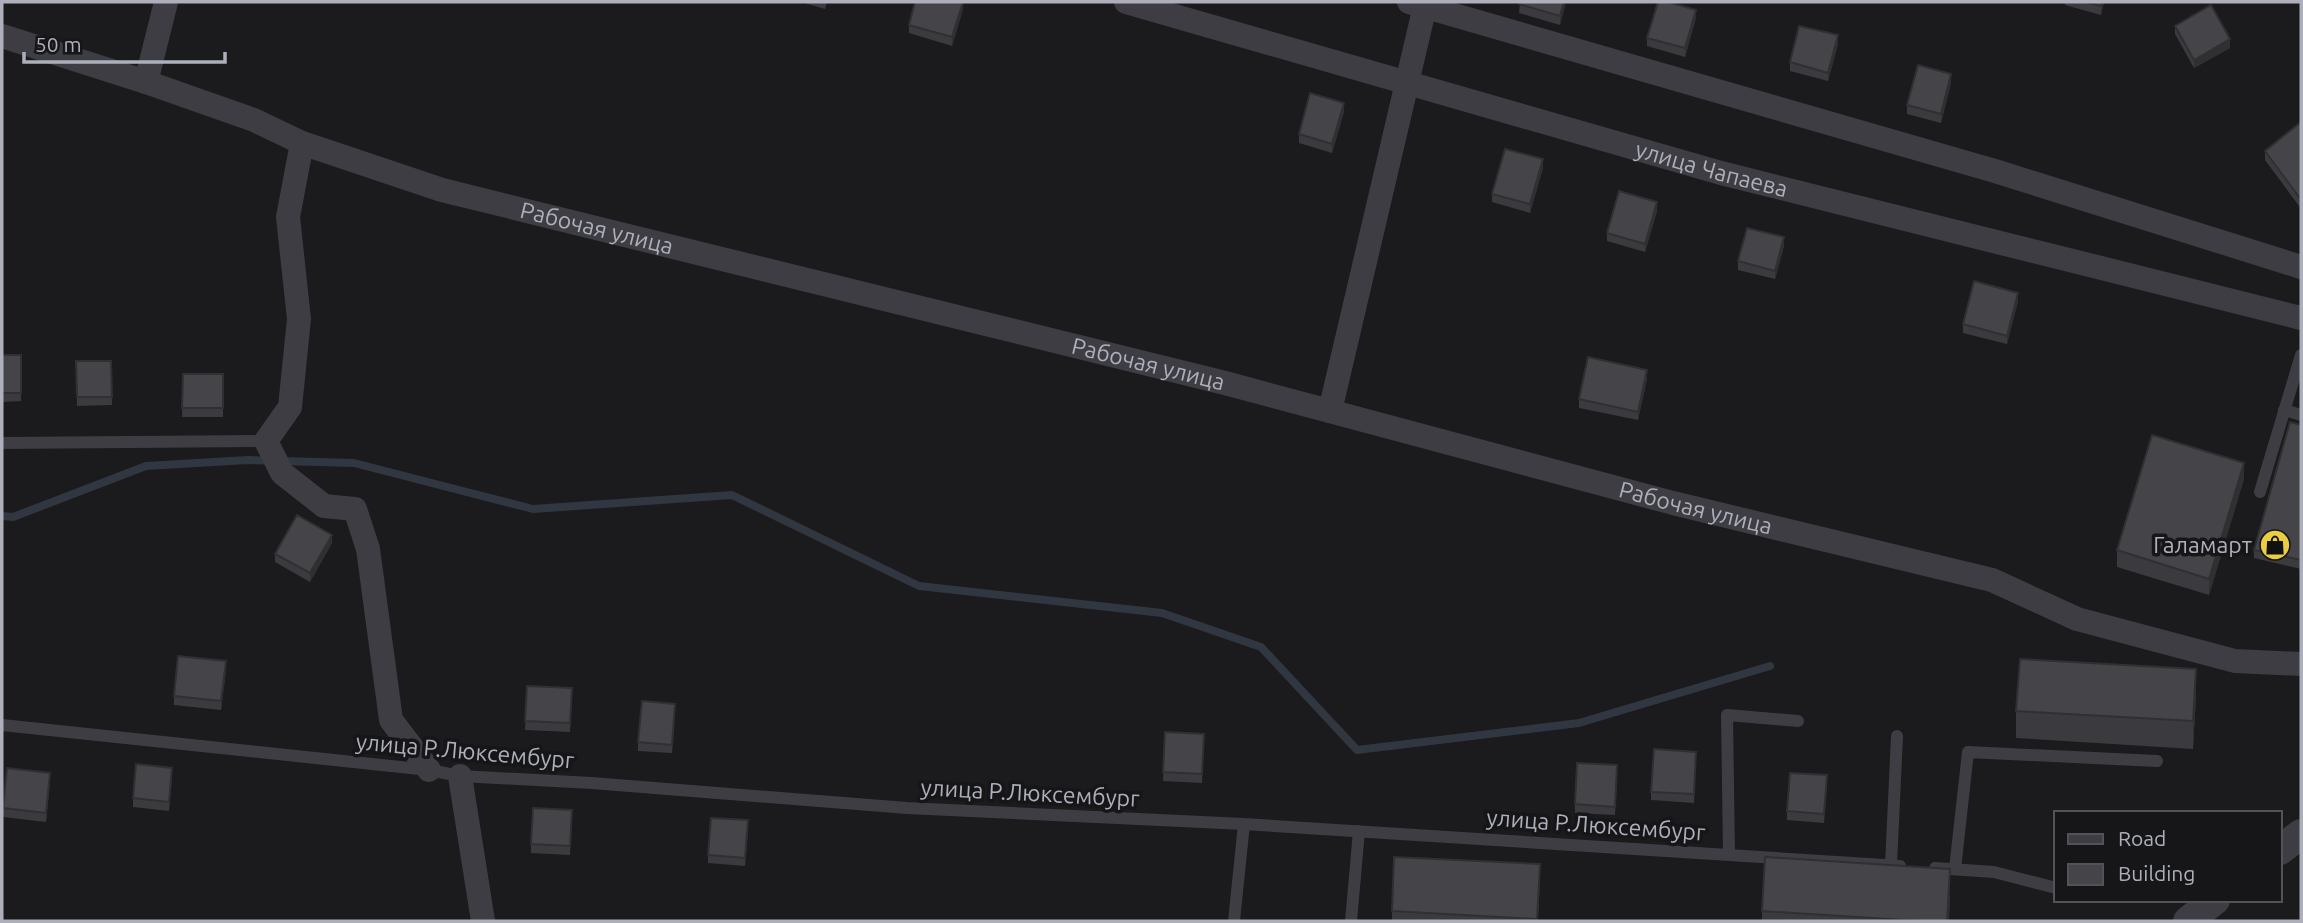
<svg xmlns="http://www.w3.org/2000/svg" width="2303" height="923" font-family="Ubuntu,sans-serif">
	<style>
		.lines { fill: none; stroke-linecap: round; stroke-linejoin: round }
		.stream { stroke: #303740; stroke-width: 8 }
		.service { stroke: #3d3d43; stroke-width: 12 }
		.minor { stroke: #3d3d43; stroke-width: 24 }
		.tertiary { stroke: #3d3d43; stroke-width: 30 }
		.wall { fill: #3b3b3f }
		.shaded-wall { fill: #303033 }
		.building { fill: #454549; stroke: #303033; stroke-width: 2 }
		.labels { text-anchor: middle; stroke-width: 7; stroke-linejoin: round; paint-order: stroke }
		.street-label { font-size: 23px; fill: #adb0bb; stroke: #161518 }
		.poi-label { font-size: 23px; fill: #adb0bb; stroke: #161518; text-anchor: end }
	</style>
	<rect width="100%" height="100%" fill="#1b1a1c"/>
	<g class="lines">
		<!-- stream -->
		<path class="stream" d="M2,516L13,517L146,466L248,460L354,463L533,509L732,495L919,586L1162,613L1261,647L1357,750L1579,723L1770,666"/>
		<!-- service -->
		<path class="service" d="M2284,410L2301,415
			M2,443L266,441
			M2260,492L2301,355
			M2,725L429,770L460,776L592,783L907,808L1244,824L1900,866
			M1729,854L1727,715L1798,721
			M1891,865L1897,736
			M1935,868L1994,872L2056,888
			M1955,869L1968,752L2157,761
			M1234,921L1244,824
			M1351,921L1359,831"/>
		<!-- minor -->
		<g class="minor">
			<path id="s1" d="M1126,2L1721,173L2301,318"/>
			<path d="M1409,2L1995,171L2301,267"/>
			<path id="s2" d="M2,36L146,82L254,120L302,143L442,190L1225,383L1673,503L1992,580L2077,619L2235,661L2301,664"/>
			<path d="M146,82L166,2"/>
			<path d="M302,143L288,217L299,319L290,407L266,441L282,473L324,506L355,509L368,549L391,720L429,770"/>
			<path d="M1330,411L1425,6"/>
			<path d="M460,776L483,921"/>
		</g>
		<!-- tertiary -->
		<path class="tertiary" d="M2280,850L2301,834
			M2188,921L2215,900"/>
	</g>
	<!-- wall -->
	<path class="wall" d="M801,2H827L825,9Z
		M1520,2H1566L1560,25L1519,13Z
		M2065,2H2104L2101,15L2065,5Z
		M963,9L952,46L909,33V25Z
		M1696,18L1685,57L1647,46V38Z
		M2175,26L2230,48L2194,68L2175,34Z
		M1838,44L1828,81L1790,71V62Z
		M1951,83L1941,123L1907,114V105Z
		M1344,112L1332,153L1299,143V134Z
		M2301,122V204L2299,206L2265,160V151Z
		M1543,168L1530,213L1492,202V194Z
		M1657,211L1645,252L1607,241V233Z
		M1784,246L1775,279L1738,270V261Z
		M2018,301L2007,344L1963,333V324Z
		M2,355H21V401L2,402Z
		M76,361H111L112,405L77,406Z
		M183,374H223V417H182Z
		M1647,379L1638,420L1579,408V399Z
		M2301,425V569L2254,558V550Z
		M2244,479L2209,595L2117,567V550Z
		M332,543L310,582L275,562V554Z
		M226,670L221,710L174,705V696Z
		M527,686L572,697L570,732L525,730Z
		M2196,696L2193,749L2016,738V711Z
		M675,712L672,753L638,751V742Z
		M1165,732L1204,734L1202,783L1163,781Z
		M1696,752L1694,803L1651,800V792Z
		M1617,774L1615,815L1575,813V804Z
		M172,777L169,811L133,807V798Z
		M50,781L46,822L3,817V808Z
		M1827,784L1824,823L1787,820V811Z
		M572,810L570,855L531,853V844Z
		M748,829L745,866L708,863V855Z
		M1540,877L1538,921H1392V911Z
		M1950,896L1949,921H1762V911Z"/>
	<!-- shaded-wall -->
	<path class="shaded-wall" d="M963,2V9L952,46V37Z
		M1564,2H1566L1560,25V16Z
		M2102,2H2104L2101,15V6Z
		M1696,10V18L1685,57V48Z
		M1838,35V44L1828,81V73Z
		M2230,39V48L2194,68V60Z
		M1951,74V83L1941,123V114Z
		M1344,103V112L1332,153V144Z
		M1543,159V168L1530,213V204Z
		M1657,202V211L1645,252V244Z
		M1784,237V246L1775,279V271Z
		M2018,293V301L2007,344V336Z
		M1647,370V379L1638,420V412Z
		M2244,463V479L2209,595V579Z
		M332,535V543L310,582V573Z
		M226,661V670L221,710V701Z
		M2196,669V696L2193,749V721Z
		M50,773V781L46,822V813Z
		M1950,869L1949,921H1947Z"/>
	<!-- building -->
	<path class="building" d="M915,2H963L952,37L909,25Z
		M1520,2H1564L1560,16L1519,4Z
		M1658,2H1668L1696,10L1685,48L1647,38Z
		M2085,2H2102L2101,6Z
		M2211,5L2230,39L2194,60L2175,26Z
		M1799,26L1838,35L1828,73L1790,62Z
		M1918,65L1951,74L1941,114L1907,105Z
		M1310,93L1344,103L1332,144L1299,134Z
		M2301,122V195L2299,197L2265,151Z
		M1505,149L1543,159L1530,204L1492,194Z
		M1619,191L1657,202L1645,244L1607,233Z
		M1747,228L1784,237L1775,271L1738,261Z
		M1974,281L2018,293L2007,336L1963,324Z
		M2,355H21V393H2Z
		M1588,357L1647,370L1638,412L1579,399Z
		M76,361H111L112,397H77Z
		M183,374H223V408H182Z
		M2290,422L2301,425V560L2254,550Z
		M2152,435L2244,463L2209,579L2117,550Z
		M297,515L332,535L310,573L275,554Z
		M178,656L226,661L221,701L174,696Z
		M2020,659L2196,669L2193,721L2016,711Z
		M527,686L572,688L570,723L525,721Z
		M642,701L675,704L672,745L638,742Z
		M1165,732L1204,734L1202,774L1163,772Z
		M1654,749L1696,752L1694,794L1651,792Z
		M1577,763L1617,765L1615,807L1575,804Z
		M136,764L172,768L169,802L133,798Z
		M7,768L50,773L46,813L3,808Z
		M1790,773L1827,775L1824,814L1787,811Z
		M533,808L572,810L570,846L531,844Z
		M711,818L748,820L745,858L708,855Z
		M1394,857L1540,864L1537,919L1392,911Z
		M1765,857L1950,869L1947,921H1921L1762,911Z"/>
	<!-- icons -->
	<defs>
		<g id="shop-disc" transform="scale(1.575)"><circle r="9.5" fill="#ebcd44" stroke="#161518"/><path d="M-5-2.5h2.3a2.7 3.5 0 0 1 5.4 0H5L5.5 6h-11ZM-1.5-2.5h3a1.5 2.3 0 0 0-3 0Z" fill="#111"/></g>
	</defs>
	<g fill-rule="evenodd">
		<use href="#shop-disc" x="2275" y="545"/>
	</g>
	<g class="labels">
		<!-- street labels -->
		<g class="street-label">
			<text dy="8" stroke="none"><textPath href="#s1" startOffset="609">улица Чапаева</textPath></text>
			<text dy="8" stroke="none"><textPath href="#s2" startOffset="626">Рабочая улица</textPath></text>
			<text dy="8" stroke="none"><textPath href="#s2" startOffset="1194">Рабочая улица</textPath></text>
			<text dy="8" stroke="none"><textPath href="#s2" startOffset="1760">Рабочая улица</textPath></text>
			<text transform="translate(465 751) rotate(5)" y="8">улица Р.Люксембург</text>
			<text transform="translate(1030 793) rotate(3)" y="8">улица Р.Люксембург</text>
			<text transform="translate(1596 825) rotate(4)" y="8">улица Р.Люксембург</text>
		</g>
		<!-- poi labels -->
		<g class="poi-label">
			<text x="2252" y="553">Галамарт</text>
		</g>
	</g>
	<!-- border -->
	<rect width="2303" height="923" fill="none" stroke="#adb0bb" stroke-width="7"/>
	<!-- legend -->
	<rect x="2054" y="811" width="228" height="91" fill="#161518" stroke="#525359" stroke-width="2"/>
	<rect x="2068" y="834" width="35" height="10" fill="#3d3d43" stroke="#525359" stroke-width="2"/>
	<text x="2118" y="846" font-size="21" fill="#adb0bb">Road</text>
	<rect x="2068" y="864" width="35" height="21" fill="#454549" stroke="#525359" stroke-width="2"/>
	<text x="2118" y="881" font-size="21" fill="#adb0bb">Building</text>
	<!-- scale -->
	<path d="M24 52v10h201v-10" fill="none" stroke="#adb0bb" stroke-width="3.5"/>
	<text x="35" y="52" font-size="21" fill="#adb0bb" stroke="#161518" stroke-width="5" paint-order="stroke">50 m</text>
</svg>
